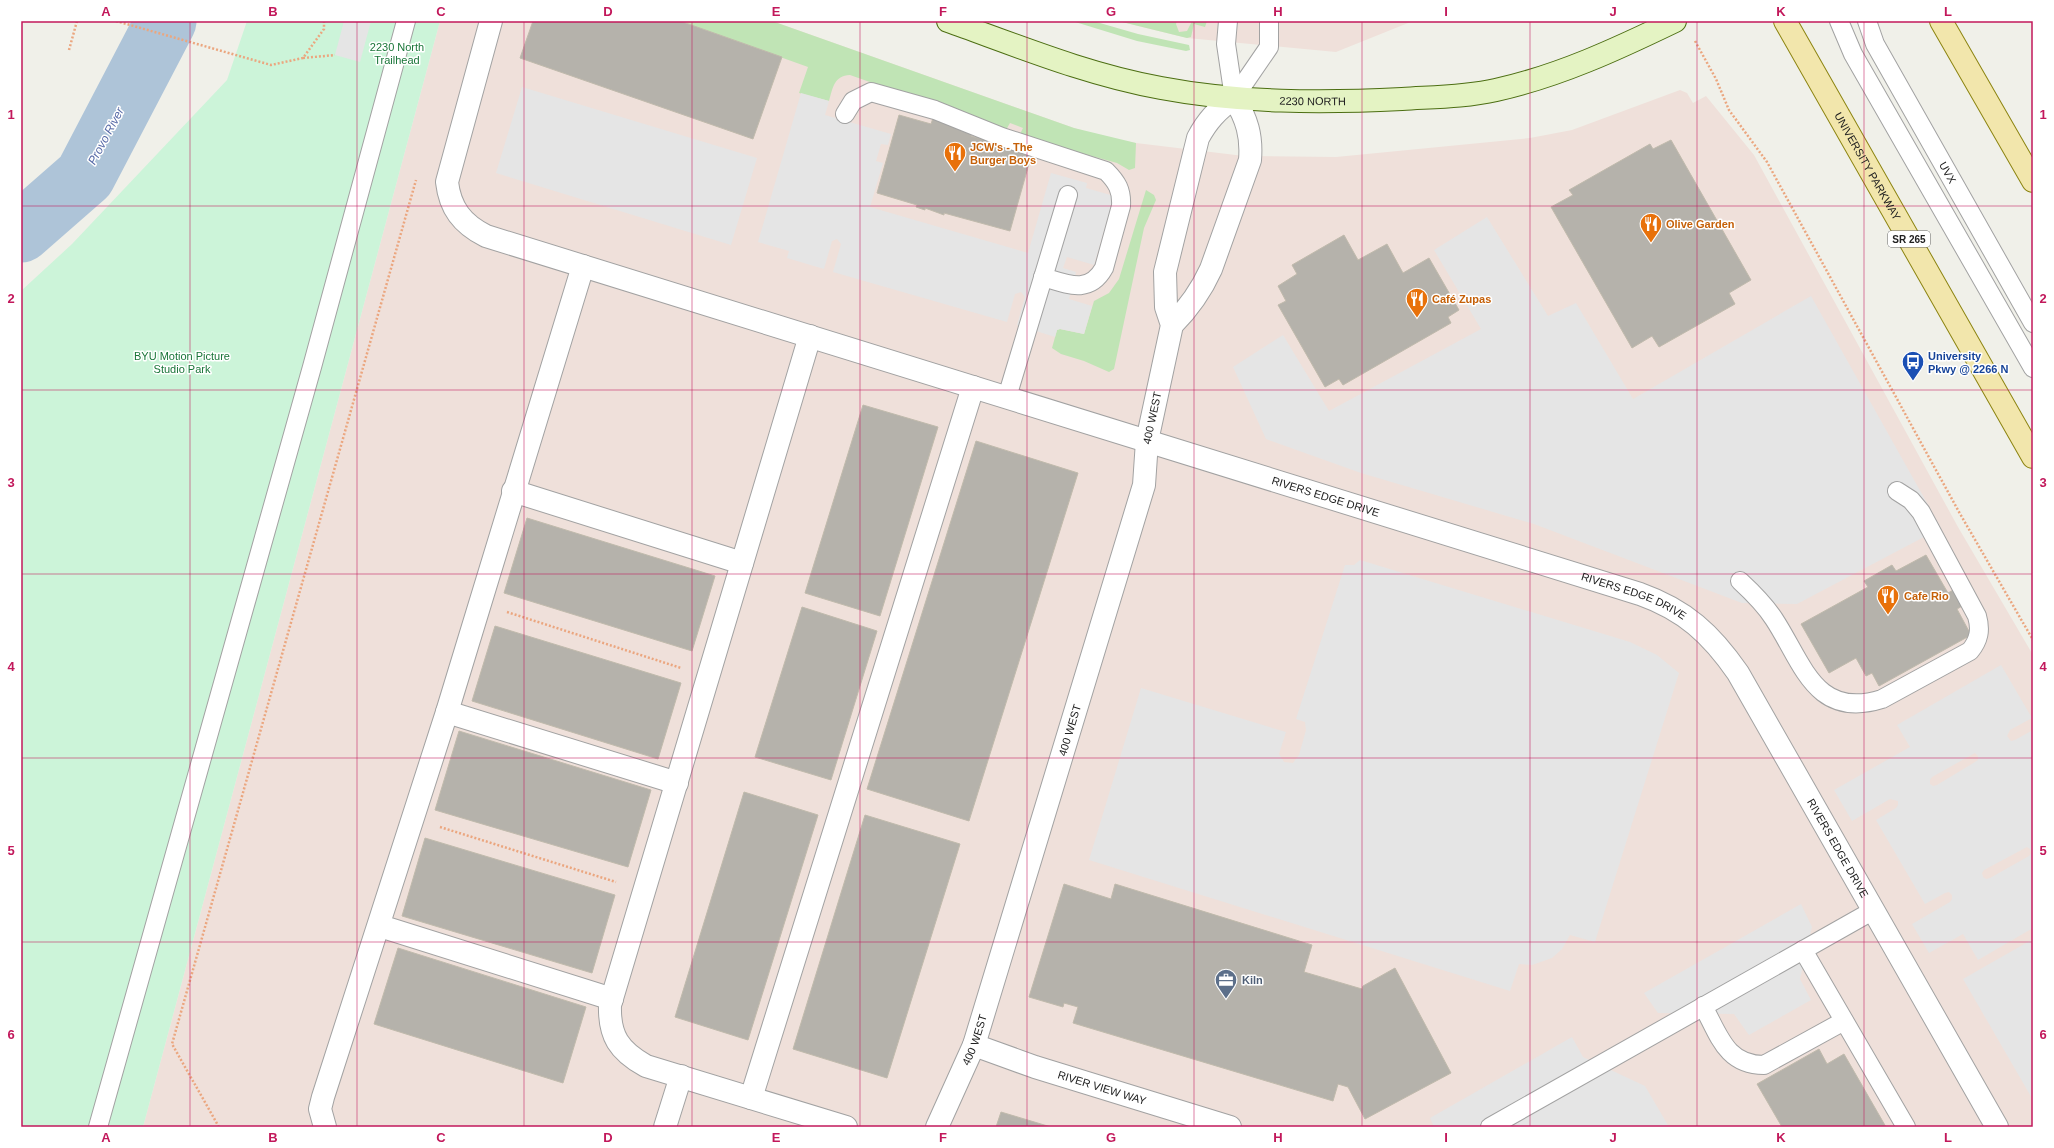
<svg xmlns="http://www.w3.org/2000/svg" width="2054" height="1148" font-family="Helvetica,sans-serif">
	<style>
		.commercial { fill: #efe0da }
		.grass { fill: #c0e4b5 }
		.park { fill: #ccf4d9 }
		.parking { fill: #e5e5e5; fill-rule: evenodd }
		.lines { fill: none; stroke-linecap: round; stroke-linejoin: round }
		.river { stroke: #aec4d8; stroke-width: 61 }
		.building { fill: #b5b2ab; stroke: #c0baac }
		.lane-casing { stroke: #a2a2a2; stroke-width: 20 }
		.street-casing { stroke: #a2a2a2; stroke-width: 24 }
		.secondary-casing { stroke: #4c6e12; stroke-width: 24 }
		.primary-casing { stroke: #8c8411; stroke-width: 24 }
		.path { stroke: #eba67f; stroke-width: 2.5; stroke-dasharray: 2 2; stroke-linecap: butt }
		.lane { stroke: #fff; stroke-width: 18 }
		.street { stroke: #fff; stroke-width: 22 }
		.secondary { stroke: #e4f3c3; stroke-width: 22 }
		.primary { stroke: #f2e6ac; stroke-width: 22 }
		.grid { fill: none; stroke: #c2185b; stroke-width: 1; stroke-opacity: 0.55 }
		.labels { text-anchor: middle; stroke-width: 3; stroke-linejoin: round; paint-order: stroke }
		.shield { fill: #fff; stroke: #646464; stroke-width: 1 }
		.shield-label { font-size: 10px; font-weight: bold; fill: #212121 }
		.park-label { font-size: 11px; fill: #197538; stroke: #fff }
		.street-label { font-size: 11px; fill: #212121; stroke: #fff }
		.food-label { font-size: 11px; font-weight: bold; fill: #c56008; stroke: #fff; text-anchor: start }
		.transit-label { font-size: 11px; font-weight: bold; fill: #164399; stroke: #fff; text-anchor: start }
		.service-label { font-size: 11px; font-weight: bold; fill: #4e5e75; stroke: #fff; text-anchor: start }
		.water-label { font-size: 12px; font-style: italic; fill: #576aa7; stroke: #fff }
		.neatline { fill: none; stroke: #c2185b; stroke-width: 1.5 }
		.grid-label { font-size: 13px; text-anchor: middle; font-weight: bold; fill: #c2185b }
	</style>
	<rect width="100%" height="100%" fill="#f0f0e9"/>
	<!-- commercial -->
	<path class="commercial" d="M440,21H772L1074,128L1108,138L1136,143L1244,156L1336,157L1530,138L1572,130L1680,90L1687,93L1693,103L1706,96L1754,155L1958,527L2033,655V1127H143Z
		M1118,21H1413L1336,52L1187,38Z"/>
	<!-- grass -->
	<path class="grass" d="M680,21H772L1074,128L1136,143L1135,168L1129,170L1117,163L1019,136L1023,128L1010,123L1006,130L850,75C834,76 833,87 829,101L799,93L808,67Z
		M1072,21H1093L1138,34L1189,45L1190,50L1186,51L1137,41Z
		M1118,21H1177L1176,24L1179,32L1187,31L1192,21H1207L1205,27L1194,24L1191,37L1187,38Z
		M1146,190L1154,195L1156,200L1144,228L1114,369L1109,372L1084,361L1061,354L1052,348L1057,330L1060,329L1084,334L1094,301L1109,293L1119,279Z"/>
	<!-- park -->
	<path class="park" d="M247,21H440L143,1127H21V291L72,244L227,80Z"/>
	<!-- parking -->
	<path class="parking" d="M344,21H371L360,62L335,55Z
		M522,87L757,158L731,245L496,173Z
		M801,93L829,101L825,115L891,134L888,145L881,144L876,161L883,163L870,207L1028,253L1051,173L1087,183L1086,188L1114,196L1094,265L1067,257L1063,268L1076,272L1069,299L1092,306L1084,334L1060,329L1057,330L1055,337L1017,325L1025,297L1021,292L1015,294L1007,322L833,272L841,244L837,239L832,241L824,269L787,258L789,251L758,242Z
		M1487,217L1548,316L1576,303L1633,399L1811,296L1941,528L1797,604L1742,603L1534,524L1361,473L1266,439L1233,367L1283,335L1329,411L1481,329L1434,250Z
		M1360,560L1630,642L1657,655L1679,673L1595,942L1570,935L1562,949L1552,958L1532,965L1519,964L1510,991L1089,860L1141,688L1286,732L1279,754L1284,762L1293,763L1299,755L1306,730L1305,722L1296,719L1345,565H1354Z
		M2001,665L2032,718L2010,730L2007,736L2011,741L2015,740L2033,730V928L1978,960L1963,934L1929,953L1912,924L1950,902L1952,899V895L1949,892L1945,893L1925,904L1876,820L1896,808L1898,805V801L1890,799L1852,821L1834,790L1910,747L1897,725ZM1975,753L1978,756V760L1975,762L1937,785L1933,786L1930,784V780L1932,777ZM2027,847L2030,849L2031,853L2029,856L1990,878L1986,879L1983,877L1982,873L1984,870Z
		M1801,904L1812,927L1800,979L1811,1000L1749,1035L1734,1014L1658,1013L1644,993Z
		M2033,939V1100L1963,979Z
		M1572,1037L1583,1057L1645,1086L1669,1127H1434L1430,1118Z"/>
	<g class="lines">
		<!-- river -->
		<path class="river" d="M21,232L85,176L166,21"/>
	</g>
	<!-- building -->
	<path class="building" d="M533,21H680L782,57L753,139L520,58Z
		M899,115L931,124L933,118L973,130L971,136L1032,153L1010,231L944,213V215L925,208V210L916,207L917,205L877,193Z
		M1671,140L1751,280L1729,293L1735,304L1659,347L1652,336L1632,348L1551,207L1573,195L1569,190L1650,144L1653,149Z
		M1344,235L1358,260L1387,244L1403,273L1429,258L1459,310L1448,317L1451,323L1343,385L1339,379L1325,387L1278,305L1286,301L1278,286L1297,274L1292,265Z
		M863,405L938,427L880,616L805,593Z
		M976,441L1078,473L969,821L867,789Z
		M527,518L715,576L692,651L504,593Z
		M1926,555L1948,593L1955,589L1964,605L1957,609L1971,635L1879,686L1872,673L1866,676L1856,658L1829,673L1801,624L1868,587L1864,581L1892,565L1896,571Z
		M802,607L877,631L831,780L755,757Z
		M495,626L681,683L658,759L472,701Z
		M459,731L651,790L628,867L435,810Z
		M744,792L818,815L748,1040L675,1017Z
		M865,815L960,844L887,1078L793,1049Z
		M425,838L615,895L592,973L402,916Z
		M1064,884L1111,899L1115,884L1312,945L1304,972L1362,989L1363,986L1395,968L1451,1073L1365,1119L1348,1087L1338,1084L1333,1101L1073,1023L1078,1007L1064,1003L1063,1007L1029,997Z
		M398,948L586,1007L563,1083L374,1024Z
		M1819,1049L1827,1064L1844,1054L1886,1127H1782L1757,1084Z
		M1001,1112L1051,1127H996Z"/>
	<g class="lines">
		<!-- lane casing -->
		<g class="lane-casing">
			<g id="lane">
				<path d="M1228,21L1226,44L1234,98"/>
				<path d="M1839,21L1853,54L2033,368"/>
				<path id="s1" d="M1867,21L1875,44L2033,323"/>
				<path d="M1234,98L1269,47V21"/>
				<path d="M845,114L853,101L871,92L935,110L1002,137L1106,171C1117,182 1122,190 1121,206L1104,268C1089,295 1067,284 1043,277"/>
				<path d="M1007,397L1068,195"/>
				<path d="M1740,581C1753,593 1765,605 1774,619C1803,663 1815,720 1882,699L1970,651C1979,640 1981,630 1977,616L1921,512L1911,500L1897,491"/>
				<path d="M1803,950L1906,1127"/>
				<path d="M1703,1006C1719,1035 1726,1065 1764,1065L1844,1021"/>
				<path d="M98,1127L312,367L406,21"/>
				<path d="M1490,1127L1874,910"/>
			</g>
		</g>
		<!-- street casing -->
		<g class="street-casing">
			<g id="street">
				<path id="s2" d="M491,21L447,182C450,208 462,224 486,236L1640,594C1685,610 1711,634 1738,673L1997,1127"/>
				<path d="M810,336L610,1005C609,1036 619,1051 646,1066L846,1127"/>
				<path d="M513,491L742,563"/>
				<path d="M447,712L677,783"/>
				<path d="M380,926L612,999"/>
				<path id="s3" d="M974,1045L1035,1067L1230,1127"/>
				<path d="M751,1098L973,387"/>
				<path d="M325,1127L320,1109L323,1097L447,712L583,266"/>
				<path d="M665,1127L681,1076"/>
				<path id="s4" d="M937,1127L974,1045L1144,485L1147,441L1172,325L1166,307L1165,272L1198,138C1207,121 1217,110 1234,98C1247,119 1252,136 1250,160L1211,269C1201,291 1189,308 1172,325"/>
			</g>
		</g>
		<!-- secondary casing -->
		<g class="secondary-casing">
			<g id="secondary">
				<path id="s5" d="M948,21C1018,46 1088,75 1161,88C1240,103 1322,103 1402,99C1433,97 1465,97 1496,90C1559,76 1617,49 1675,21"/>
			</g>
		</g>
		<!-- primary casing -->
		<g class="primary-casing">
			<g id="primary">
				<path id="s6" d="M1785,21L2033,457"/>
				<path d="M1941,21L2033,181"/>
			</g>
		</g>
		<!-- path -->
		<path class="path" d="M116,21L271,65L303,58L324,29V21
			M1695,41L1716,79L1729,110L1767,162L1959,512L2033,640
			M69,50L77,21
			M303,58L335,55
			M507,612L681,668
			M440,827L616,882
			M219,1127L172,1044L416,180"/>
		<!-- lane -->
		<use href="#lane" class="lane"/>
		<!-- street -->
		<use href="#street" class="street"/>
		<!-- secondary -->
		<use href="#secondary" class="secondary"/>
		<!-- primary -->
		<use href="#primary" class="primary"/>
	</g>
	<!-- grid -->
	<path class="grid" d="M190,21V1127M357,21V1127M524,21V1127M692,21V1127M860,21V1127M1027,21V1127M1194,21V1127M1362,21V1127M1530,21V1127M1697,21V1127M1864,21V1127M21,206H2033M21,390H2033M21,574H2033M21,758H2033M21,942H2033"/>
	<!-- icons -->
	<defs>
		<g id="restaurant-pin" transform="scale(1.15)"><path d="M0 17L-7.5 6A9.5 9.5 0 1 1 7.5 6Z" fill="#e8710a" stroke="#fff"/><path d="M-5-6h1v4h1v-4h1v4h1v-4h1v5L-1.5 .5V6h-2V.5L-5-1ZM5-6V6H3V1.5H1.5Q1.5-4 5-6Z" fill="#fff"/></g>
		<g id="bus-pin" transform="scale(1.15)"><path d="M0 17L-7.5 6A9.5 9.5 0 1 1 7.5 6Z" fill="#1a4fb4" stroke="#fff"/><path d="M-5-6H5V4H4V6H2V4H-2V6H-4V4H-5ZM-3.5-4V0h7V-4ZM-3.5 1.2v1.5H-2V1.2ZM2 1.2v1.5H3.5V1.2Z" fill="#fff"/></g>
		<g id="office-pin" transform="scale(1.15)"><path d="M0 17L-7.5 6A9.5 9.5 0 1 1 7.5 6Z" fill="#5c6f8a" stroke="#fff"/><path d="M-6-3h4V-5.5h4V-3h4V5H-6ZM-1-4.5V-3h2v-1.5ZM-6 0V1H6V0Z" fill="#fff"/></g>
	</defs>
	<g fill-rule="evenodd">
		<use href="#restaurant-pin" x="955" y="153"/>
		<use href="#restaurant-pin" x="1651" y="224"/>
		<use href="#restaurant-pin" x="1417" y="299"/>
		<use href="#bus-pin" x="1913" y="362"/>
		<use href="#restaurant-pin" x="1888" y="596"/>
		<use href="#office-pin" x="1226" y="980"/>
	</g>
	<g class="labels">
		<!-- shield labels -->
		<rect class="shield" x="1888" y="231" width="42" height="16" rx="3"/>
		<g class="shield-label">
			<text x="1909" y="243">SR 265</text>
		</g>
		<!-- park labels -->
		<g class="park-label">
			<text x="397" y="51">2230 North<tspan x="397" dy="13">Trailhead</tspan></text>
			<text x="182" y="360">BYU Motion Picture<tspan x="182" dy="13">Studio Park</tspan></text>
		</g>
		<!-- street labels -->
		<g class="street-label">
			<text dy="4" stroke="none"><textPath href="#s5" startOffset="376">2230 NORTH</textPath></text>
			<text dy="4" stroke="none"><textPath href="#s6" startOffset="167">UNIVERSITY PARKWAY</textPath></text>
			<text dy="4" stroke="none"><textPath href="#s1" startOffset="172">UVX</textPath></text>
			<text dy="4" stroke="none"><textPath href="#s4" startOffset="743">400 WEST</textPath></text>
			<text dy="4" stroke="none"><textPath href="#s2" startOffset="1116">RIVERS EDGE DRIVE</textPath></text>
			<text dy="4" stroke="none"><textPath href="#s2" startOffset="1440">RIVERS EDGE DRIVE</textPath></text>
			<text dy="4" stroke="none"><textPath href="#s4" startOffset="419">400 WEST</textPath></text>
			<text dy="4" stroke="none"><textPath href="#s2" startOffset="1775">RIVERS EDGE DRIVE</textPath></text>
			<text dy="4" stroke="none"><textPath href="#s4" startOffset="95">400 WEST</textPath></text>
			<text dy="4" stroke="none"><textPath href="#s3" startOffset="135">RIVER VIEW WAY</textPath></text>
		</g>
		<!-- food labels -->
		<g class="food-label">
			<text x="970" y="151">JCW's - The<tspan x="970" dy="13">Burger Boys</tspan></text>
			<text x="1666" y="228">Olive Garden</text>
			<text x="1432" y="303">Café Zupas</text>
			<text x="1904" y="600">Cafe Rio</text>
		</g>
		<!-- transit labels -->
		<g class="transit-label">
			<text x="1928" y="360">University<tspan x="1928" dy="13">Pkwy @ 2266 N</tspan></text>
		</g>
		<!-- service labels -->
		<g class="service-label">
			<text x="1242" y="984">Kiln</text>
		</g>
		<!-- water labels -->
		<g class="water-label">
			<text transform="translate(106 136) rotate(-62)" y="4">Provo River</text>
		</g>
	</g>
	<!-- border -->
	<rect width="2054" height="1148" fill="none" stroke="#ffffff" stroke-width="44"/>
	<rect x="22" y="22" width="2010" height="1104" class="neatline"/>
	<g class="grid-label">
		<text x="106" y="16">A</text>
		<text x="273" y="16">B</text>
		<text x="441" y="16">C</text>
		<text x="608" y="16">D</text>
		<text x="776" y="16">E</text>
		<text x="943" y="16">F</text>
		<text x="1111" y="16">G</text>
		<text x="1278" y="16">H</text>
		<text x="1446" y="16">I</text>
		<text x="1613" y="16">J</text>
		<text x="1781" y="16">K</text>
		<text x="1948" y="16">L</text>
		<text x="11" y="119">1</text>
		<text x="2043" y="119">1</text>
		<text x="11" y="303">2</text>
		<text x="2043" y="303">2</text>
		<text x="11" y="487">3</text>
		<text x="2043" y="487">3</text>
		<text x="11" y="671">4</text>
		<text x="2043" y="671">4</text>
		<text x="11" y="855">5</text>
		<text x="2043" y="855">5</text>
		<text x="11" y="1039">6</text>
		<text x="2043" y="1039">6</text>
		<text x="106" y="1142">A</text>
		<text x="273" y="1142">B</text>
		<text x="441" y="1142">C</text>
		<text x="608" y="1142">D</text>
		<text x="776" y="1142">E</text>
		<text x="943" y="1142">F</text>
		<text x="1111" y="1142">G</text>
		<text x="1278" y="1142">H</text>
		<text x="1446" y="1142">I</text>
		<text x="1613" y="1142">J</text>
		<text x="1781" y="1142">K</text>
		<text x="1948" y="1142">L</text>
	</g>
</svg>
